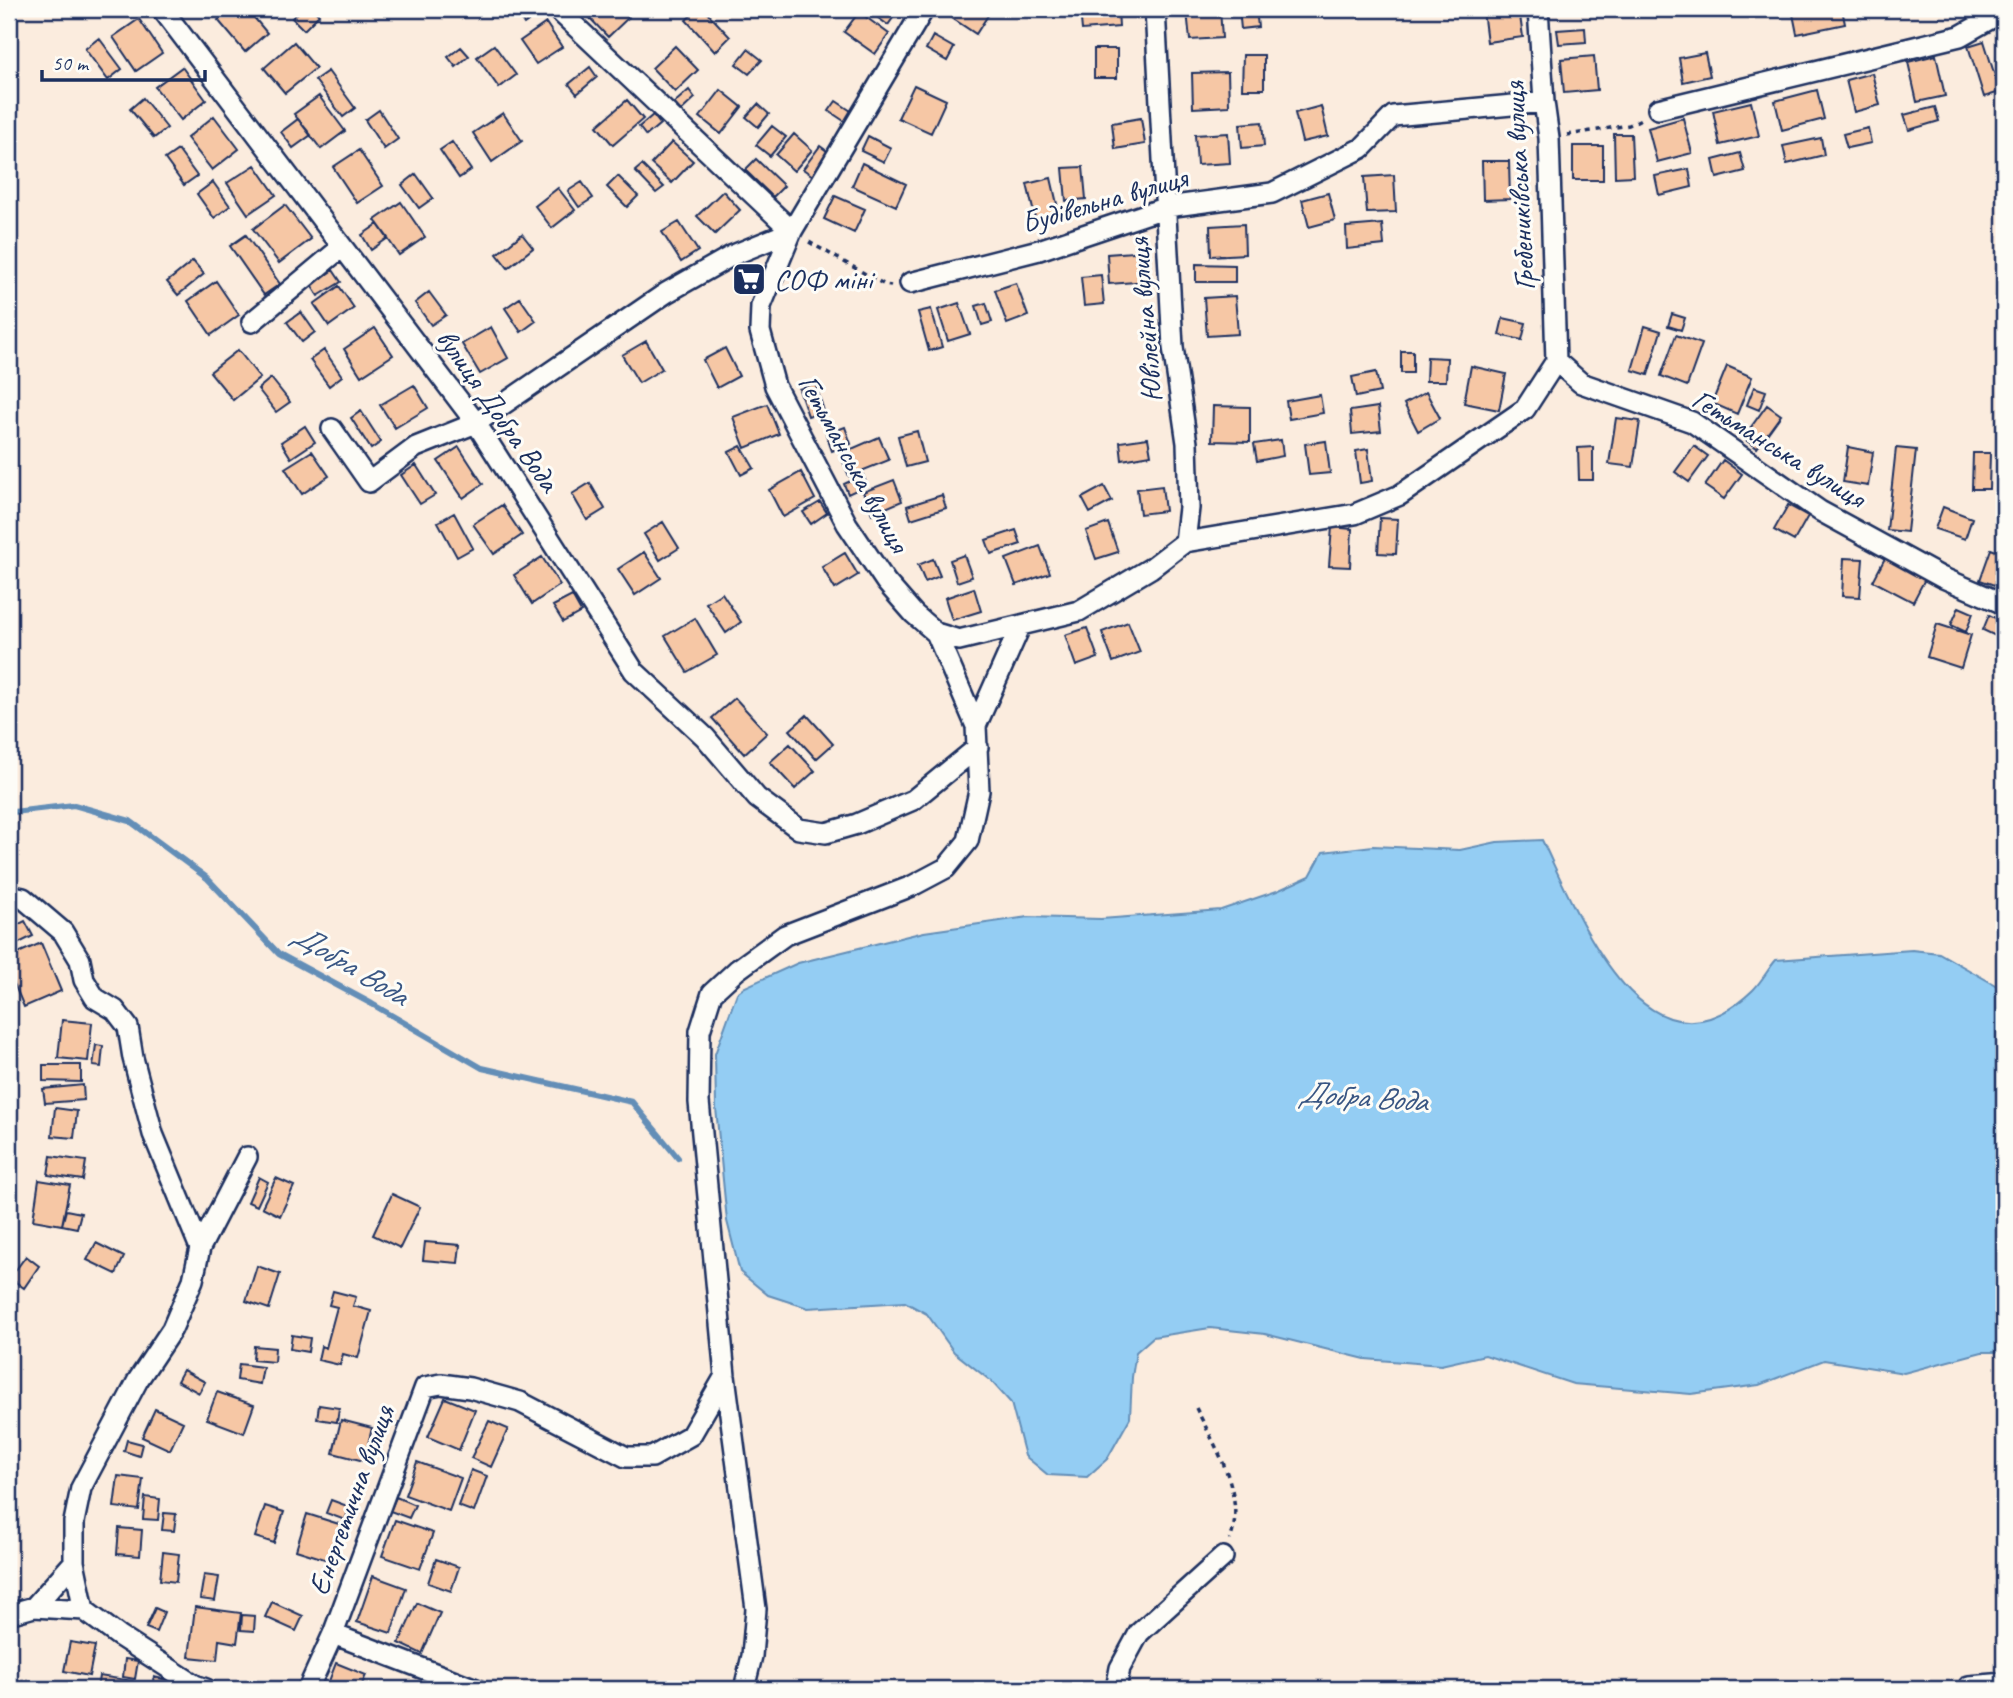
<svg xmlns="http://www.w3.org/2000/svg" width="2013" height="1698" font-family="Caveat,sans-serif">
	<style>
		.water { fill: #94cdf3; stroke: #648eb7; stroke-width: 2 }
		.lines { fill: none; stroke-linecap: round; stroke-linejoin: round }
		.stream { stroke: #648eb7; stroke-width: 6 }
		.building { fill: #f6c7a5; stroke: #1b2f5e; stroke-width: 2 }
		.street-casing { stroke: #1b2f5e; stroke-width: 24 }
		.path { stroke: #1b2f5e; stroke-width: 3.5; stroke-dasharray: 5 5; stroke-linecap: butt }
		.street { stroke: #fdfcf7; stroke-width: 19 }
		.labels { text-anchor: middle; stroke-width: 6; stroke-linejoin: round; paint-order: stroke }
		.street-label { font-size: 30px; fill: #1b2f5e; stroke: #fdfcf7 }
		.poi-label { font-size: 30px; fill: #1b2f5e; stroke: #fdfcf7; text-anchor: start }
		.water-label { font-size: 32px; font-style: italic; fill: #395683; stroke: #fdfcf7 }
	</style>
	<rect width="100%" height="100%" fill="#fbecde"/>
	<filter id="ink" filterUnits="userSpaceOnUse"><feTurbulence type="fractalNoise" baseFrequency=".0143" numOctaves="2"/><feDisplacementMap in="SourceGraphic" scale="14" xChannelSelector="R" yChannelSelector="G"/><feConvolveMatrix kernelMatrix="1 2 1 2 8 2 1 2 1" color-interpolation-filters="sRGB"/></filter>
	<g filter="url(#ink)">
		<!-- water -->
		<path class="water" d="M1542,840C1578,915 1647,1093 1753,990C1762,981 1768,969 1776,960L1912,950L1939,953L2004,990V1352H1982L1904,1373L1824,1360L1759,1385L1691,1394L1573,1384L1485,1355L1441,1365L1365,1359L1265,1334L1210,1328L1153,1337L1136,1352L1132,1377L1130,1418L1107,1459L1087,1477L1048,1475L1025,1456L1011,1403L992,1382L954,1352L927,1314L905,1302L808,1308L768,1295L740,1272L727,1221L716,1108L715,1054L737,993L745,987L798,963L924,932L1028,917L1101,919L1221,910L1277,891L1310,876L1323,852L1373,846L1460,850L1497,842Z"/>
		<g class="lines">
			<!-- stream -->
			<path class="stream" d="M9,809L13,812L74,805L130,821L207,878L279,954L372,1004L482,1068L632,1102L678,1158"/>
		</g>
		<!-- building -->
		<path class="building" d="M231,9H247L267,33L245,52L218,20Z
			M302,9H313L319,15L304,30L292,18Z
			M513,9H541L543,11L524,24Z
			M592,9H621L629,17L608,37L586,14Z
			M698,9H704L730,37L715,52L686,20Z
			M872,9H887L895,15L888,25L870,12Z
			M950,9H992L976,34L946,14Z
			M1080,9H1118L1119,27L1082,30Z
			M1220,9L1222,38L1190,40L1187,11Z
			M1239,9H1256L1258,27L1241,29Z
			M1501,9H1519L1523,37L1487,42L1483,11Z
			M1792,9H1842L1845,24L1797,34Z
			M859,12L889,34L875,54L844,32Z
			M139,19L162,53L136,71L113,37Z
			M546,23L562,47L536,64L520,41Z
			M1585,28L1586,42L1559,44L1557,30Z
			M933,36L954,48L947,61L926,49Z
			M99,38L122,69L108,80L85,49Z
			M1984,41L2000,92L1984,97L1968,46Z
			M294,42L316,68L285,93L264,68Z
			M494,45L516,75L499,88L477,57Z
			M675,46L698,70L675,92L652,68Z
			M461,47L469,56L456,67L448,57Z
			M748,49L762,60L749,74L736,64Z
			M1094,49H1117V78H1094Z
			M1705,53L1710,76L1683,82L1679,58Z
			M1243,55H1264V89H1242Z
			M1936,55L1945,96L1917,102L1908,62Z
			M1594,56L1597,90L1564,93L1561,59Z
			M182,67L206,100L181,120L155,87Z
			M590,67L597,77L577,94L569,84Z
			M328,71L355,108L343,117L315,80Z
			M1228,72L1229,106L1193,108L1192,73Z
			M1872,73L1880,105L1854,112L1846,80Z
			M914,85L946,100L931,133L898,118Z
			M689,90L695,98L681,111L674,103Z
			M721,90L742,107L721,134L700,117Z
			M1817,90L1824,119L1782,130L1775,101Z
			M319,96L345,131L321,149L294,114Z
			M143,98L167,128L154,138L130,109Z
			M627,100L643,119L613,145L597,126Z
			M836,101L854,113L847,123L829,111Z
			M1751,102L1759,136L1720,145L1713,111Z
			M758,104L769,114L758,127L746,117Z
			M1321,106L1328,136L1302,142L1295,113Z
			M1935,107L1939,121L1909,130L1904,115Z
			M379,110L398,139L384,149L365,120Z
			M503,113L522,141L492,162L473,133Z
			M653,115L660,124L646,136L639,127Z
			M214,116L239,149L212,170L187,138Z
			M1141,118L1145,144L1115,149L1112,123Z
			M1683,118L1692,153L1657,162L1648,128Z
			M298,119L311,135L293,148L281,132Z
			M1262,122L1264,146L1242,148L1240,124Z
			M772,126L786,137L770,156L756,145Z
			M1868,128L1871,143L1847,148L1843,134Z
			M1228,133L1230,163L1197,165L1195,135Z
			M794,134L812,150L794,171L776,155Z
			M1614,134H1631L1633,176L1615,177Z
			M868,136L891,148L884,162L861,151Z
			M1821,138L1824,155L1787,164L1783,146Z
			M452,142L471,170L459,178L440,150Z
			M672,142L693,161L672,183L651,164Z
			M820,146L831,154L813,176L803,169Z
			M1573,146H1603V180H1573Z
			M178,150L197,176L184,185L165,159Z
			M359,150L383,186L357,203L333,167Z
			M1740,153L1745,171L1717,178L1713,160Z
			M756,159L784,186L773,197L745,170Z
			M1482,161H1509L1510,199L1483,200Z
			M862,163L906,184L896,206L852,186Z
			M255,165L276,195L248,214L227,183Z
			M642,165L664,187L656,193L635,171Z
			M1083,167L1086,199L1066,201L1063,168Z
			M1689,169L1692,187L1659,195L1655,176Z
			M416,174L433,198L419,208L402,185Z
			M1394,175L1396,212L1367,213L1364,177Z
			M618,176L638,196L627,207L607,187Z
			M1051,178L1060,217L1036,222L1027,184Z
			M213,182L230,206L214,218L197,194Z
			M582,182L593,198L579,207L568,191Z
			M558,188L575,210L552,228L535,206Z
			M723,191L740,210L715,234L697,216Z
			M1328,193L1335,220L1309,227L1302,200Z
			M835,196L865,209L854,233L824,219Z
			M401,202L425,237L399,255L375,220Z
			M285,205L311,239L279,263L253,229Z
			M679,222L698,251L681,262L662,232Z
			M378,224L388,238L371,250L362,235Z
			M1244,224L1245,254L1211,256L1210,226Z
			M1382,224L1384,245L1347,249L1346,227Z
			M522,234L533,248L508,268L497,254Z
			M246,235L280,284L264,295L230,246Z
			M1147,251L1149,281L1109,284L1107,254Z
			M193,261L204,274L178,295L167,282Z
			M750,264L763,275L748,294L735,283Z
			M1196,264L1235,265V282H1196Z
			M333,270L341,282L318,296L311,285Z
			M1101,275L1104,304L1084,306L1081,277Z
			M216,281L239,315L211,335L188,301Z
			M1016,283L1028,316L1007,324L995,290Z
			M339,286L354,308L329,326L314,304Z
			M429,292L446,315L431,325L415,303Z
			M1235,296L1238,334L1207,336L1204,298Z
			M520,298L536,321L521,332L505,308Z
			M959,303L970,334L948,341L938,310Z
			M986,303L992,322L982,325L976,306Z
			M931,309L942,347L929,351L918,312Z
			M301,312L315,332L302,342L287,322Z
			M1672,314L1685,318L1681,330L1668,326Z
			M1503,318L1526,323L1522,340L1499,335Z
			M1645,326L1661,331L1648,375L1632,370Z
			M491,327L508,358L480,374L462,344Z
			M375,328L393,355L361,376L344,349Z
			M1676,335L1702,344L1687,386L1661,376Z
			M646,341L662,369L639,383L622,355Z
			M725,348L739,376L717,388L703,360Z
			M238,350L260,378L233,400L210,372Z
			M324,350L342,376L329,386L310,360Z
			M1401,351H1413V373H1401Z
			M1427,357L1447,358L1446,381H1426Z
			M1471,366L1506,374L1499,410L1464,403Z
			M1727,366L1752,377L1737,414L1712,403Z
			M1376,372L1380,392L1356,397L1352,377Z
			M271,378L290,402L276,412L258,389Z
			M815,383L824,411L808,416L799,389Z
			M414,385L428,408L395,428L380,405Z
			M1754,387L1766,391L1759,410L1747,405Z
			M1426,392L1440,418L1418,431L1404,404Z
			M1320,395L1323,413L1289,419L1286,401Z
			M767,404L779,434L745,448L733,417Z
			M1767,405L1781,415L1757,448L1743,438Z
			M1213,406L1250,407V442L1212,441Z
			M1378,407L1381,431L1352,434L1350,411Z
			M361,411L381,442L371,449L351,418Z
			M1616,418L1640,421L1633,467L1609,464Z
			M305,426L315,442L291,458L281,442Z
			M845,427L851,444L832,451L826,434Z
			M917,431L925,462L906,467L898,436Z
			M879,437L889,460L849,476L840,454Z
			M1148,438L1151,455L1122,460L1120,442Z
			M1281,440L1283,456L1257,461L1254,444Z
			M1326,441L1330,473L1309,475L1305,444Z
			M741,446L754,468L741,475L729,452Z
			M1694,446L1708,456L1689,482L1675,472Z
			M459,447L483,484L463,498L438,461Z
			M1593,447V480H1579L1578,448Z
			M1848,447L1873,452L1868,486L1843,482Z
			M1896,448L1916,450L1907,532L1887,530Z
			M1368,449L1372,481L1360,483L1356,451Z
			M312,451L329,476L302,494L285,468Z
			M1973,453H1990L1989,489H1972Z
			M1723,460L1742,474L1724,499L1705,486Z
			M416,465L435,495L420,504L401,475Z
			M801,472L815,499L783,517L769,490Z
			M863,475L867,485L848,494L844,484Z
			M894,480L902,501L872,514L863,492Z
			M590,483L605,509L587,520L572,494Z
			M1104,486L1112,501L1090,513L1082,498Z
			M1162,486L1165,511L1140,514L1137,489Z
			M942,495L946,508L911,519L907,506Z
			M820,502L827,513L811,524L803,512Z
			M502,505L522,535L494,554L473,524Z
			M1788,505L1808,516L1794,541L1774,530Z
			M1943,507L1972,518L1965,539L1935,529Z
			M454,513L473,548L457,557L438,522Z
			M1380,518L1398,519L1396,554L1378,553Z
			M663,522L679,548L660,560L644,534Z
			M1108,523L1118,552L1096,559L1086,531Z
			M1332,527L1352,529L1350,567L1329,566Z
			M1016,530L1021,544L991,554L986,540Z
			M1040,546L1050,573L1016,585L1006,559Z
			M1991,549L2004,554V576L2000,587L1980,580Z
			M644,552L661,578L635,595L618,569Z
			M845,553L858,575L835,589L822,567Z
			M964,555L972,577L957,582L950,560Z
			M542,557L560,585L532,604L514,575Z
			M1844,558L1863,559L1860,597L1842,596Z
			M1885,558L1925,579L1913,602L1873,581Z
			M933,559L940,576L925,582L918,565Z
			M974,588L981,611L952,620L945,598Z
			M722,593L741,622L726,633L706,603Z
			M572,596L581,612L563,622L553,606Z
			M1959,607L1973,613L1966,632L1951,625Z
			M1989,615L2004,622V640L1983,630Z
			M695,618L717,655L687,672L665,636Z
			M1128,622L1140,652L1113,662L1102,632Z
			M1937,624L1971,635L1961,668L1927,657Z
			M1087,628L1098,658L1076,666L1065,635Z
			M735,698L767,733L744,754L712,718Z
			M807,715L833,744L816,759L790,730Z
			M790,744L815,771L795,789L770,762Z
			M25,921L33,936L9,948V929Z
			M41,943L61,991L24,1007L9,972V957Z
			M62,1020L92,1023L88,1061L58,1058Z
			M96,1045L103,1046L101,1067L93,1066Z
			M43,1065H81V1082L43,1081Z
			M83,1085L84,1100L45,1103L43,1089Z
			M55,1108L77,1111L74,1138L52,1136Z
			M51,1156L86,1161L83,1180L48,1175Z
			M259,1177L268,1182L257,1206L248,1202Z
			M276,1178L294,1186L280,1216L262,1207Z
			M39,1180L70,1185L62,1225L33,1220Z
			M392,1194L420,1207L400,1248L373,1235Z
			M66,1210L81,1213L77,1228L62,1225Z
			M425,1242L460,1245L458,1263L423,1260Z
			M96,1243L124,1257L116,1274L87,1260Z
			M26,1256L39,1266L24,1288L10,1278Z
			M257,1266L280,1274L269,1309L246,1301Z
			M333,1291L356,1297L353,1306L371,1311L358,1358L343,1354L340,1365L318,1360L321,1346L326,1348L337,1307L329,1305Z
			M292,1335L310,1338L308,1352L290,1349Z
			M254,1346L275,1348L274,1362L253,1360Z
			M239,1364L263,1367L260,1384L237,1380Z
			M183,1370L205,1382L199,1393L177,1381Z
			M217,1392L254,1405L244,1433L207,1419Z
			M445,1398L475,1410L459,1450L428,1437Z
			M319,1405L339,1408L337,1422L317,1419Z
			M155,1409L183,1422L170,1450L142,1437Z
			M341,1420L372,1428L364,1461L333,1453Z
			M489,1421L508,1429L491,1467L471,1458Z
			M127,1440L142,1444L139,1456L124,1451Z
			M417,1462L461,1478L449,1511L405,1495Z
			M471,1470L487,1476L474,1512L458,1506Z
			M118,1476L143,1479L139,1510L114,1507Z
			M145,1497L160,1499L158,1520L143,1519Z
			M396,1497L415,1505L409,1518L390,1511Z
			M331,1500L350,1507L345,1520L326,1513Z
			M265,1506L284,1512L274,1543L255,1537Z
			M164,1513L176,1514L174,1531L162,1530Z
			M307,1514L342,1525L331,1561L296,1550Z
			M395,1520L433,1533L420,1569L382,1556Z
			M119,1528L142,1530L140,1556L117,1554Z
			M163,1552L179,1554L176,1582L160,1580Z
			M436,1559L459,1567L451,1591L428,1583Z
			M204,1575L219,1577L215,1601L200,1599Z
			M373,1576L406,1588L391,1633L357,1622Z
			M272,1602L303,1616L296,1631L265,1617Z
			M417,1603L440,1613L422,1654L399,1643Z
			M195,1607L241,1613L237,1643L219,1640L217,1660L189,1657Z
			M155,1608L164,1612L156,1632L146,1628Z
			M242,1615L255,1616L254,1631L241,1630Z
			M70,1642L95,1646L89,1676L64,1671Z
			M125,1659L138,1661L135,1679L123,1677Z
			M336,1663L366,1675L360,1689H326Z
			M99,1676L133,1681L132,1689H97Z
			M154,1677L179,1683L178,1689H151Z"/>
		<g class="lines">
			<!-- street casing -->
			<g class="street-casing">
				<path id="street" d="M162,9L476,423L634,671L705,737L757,798L799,829L826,833L857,824L913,800L978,747
					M924,9L792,231L761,306L760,331L775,386L847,524L886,582L914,614L936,633L959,640L1079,611L1151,568L1185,542L1355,514L1400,495L1525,409L1556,361L1581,383L1692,422L1820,511L1941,577L2004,604
					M1155,9L1173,347L1187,443L1189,508L1185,542
					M1538,9L1544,102L1549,138L1556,361
					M1658,109L1960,36L1990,19
					M910,283L1039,250L1167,207L1272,193L1362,148L1393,116L1544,102
					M252,322L342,247
					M332,429L369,482L416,447L476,423L666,293L733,255L792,231L557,9
					M936,633L976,726
					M9,895L23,898L63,932L80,960L84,980L95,998L115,1010L128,1027L133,1058L153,1134L200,1248
					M34,1607L74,1562
					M84,1610L74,1562V1522L81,1488L138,1380L172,1329L193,1280L200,1248L247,1157
					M9,1614L34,1607L84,1610L119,1636L195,1685L206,1689
					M333,1634L476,1689
					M1969,1686L2004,1683
					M308,1689L333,1634L425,1387L441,1384L470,1388L520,1402L626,1457H652L691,1435L725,1376
					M744,1689L752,1656L756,1609L725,1376L699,1102L700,1031L712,993L737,970L785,935L912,886L946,868L968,841L979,791L976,726L1020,627
					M1116,1689L1120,1668L1139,1633L1223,1557"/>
			</g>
			<!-- path -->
			<path class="path" d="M1567,135L1629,125L1641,119
				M809,242L885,285L891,286
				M1196,1408C1215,1446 1247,1496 1230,1540"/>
			<!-- street -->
			<use href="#street" class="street"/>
		</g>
	</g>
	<!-- icons -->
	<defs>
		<g id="supermarket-square" transform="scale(1.75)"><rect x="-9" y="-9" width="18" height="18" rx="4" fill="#1b2f5e" stroke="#fdfcf7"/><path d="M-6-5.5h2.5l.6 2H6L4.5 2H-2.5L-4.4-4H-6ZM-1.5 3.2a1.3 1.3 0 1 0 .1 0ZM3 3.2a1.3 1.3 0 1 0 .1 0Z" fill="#fff"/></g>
	</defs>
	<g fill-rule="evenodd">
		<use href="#supermarket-square" x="749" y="279"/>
	</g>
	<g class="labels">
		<!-- street labels -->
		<g class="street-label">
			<text transform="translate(1519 186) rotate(-93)" y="10">Гребениківська вулиця</text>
			<text transform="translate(1104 200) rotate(-16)" y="10">Будівельна вулиця</text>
			<text transform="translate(1145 320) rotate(-95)" y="10">Ювілейна вулиця</text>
			<text transform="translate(498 410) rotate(55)" y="10">вулиця Добра Вода</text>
			<text transform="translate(1779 448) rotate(32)" y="10">Гетьманська вулиця</text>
			<text transform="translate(854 463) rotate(61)" y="10">Гетьманська вулиця</text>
			<text transform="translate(351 1500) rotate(-70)" y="10">Енергетична вулиця</text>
		</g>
		<!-- poi labels -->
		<g class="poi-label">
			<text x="774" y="289">СОФ міні</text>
		</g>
		<!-- water labels -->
		<g class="water-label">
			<text transform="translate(351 964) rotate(31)" y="11">Добра Вода</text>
			<text transform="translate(1363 1096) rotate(4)" y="11">Добра Вода</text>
		</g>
	</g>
	<!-- margin -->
	<rect width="2013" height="1698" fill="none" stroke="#fdfcf7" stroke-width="35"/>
	<rect x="18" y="18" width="1978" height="1663" fill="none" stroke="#1b2f5e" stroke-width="2.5" filter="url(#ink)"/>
	<!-- scale -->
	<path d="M42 70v10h163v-10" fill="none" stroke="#1b2f5e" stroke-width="3.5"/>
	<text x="52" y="70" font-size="21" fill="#1b2f5e" stroke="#fdfcf7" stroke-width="5" paint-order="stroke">50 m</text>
</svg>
